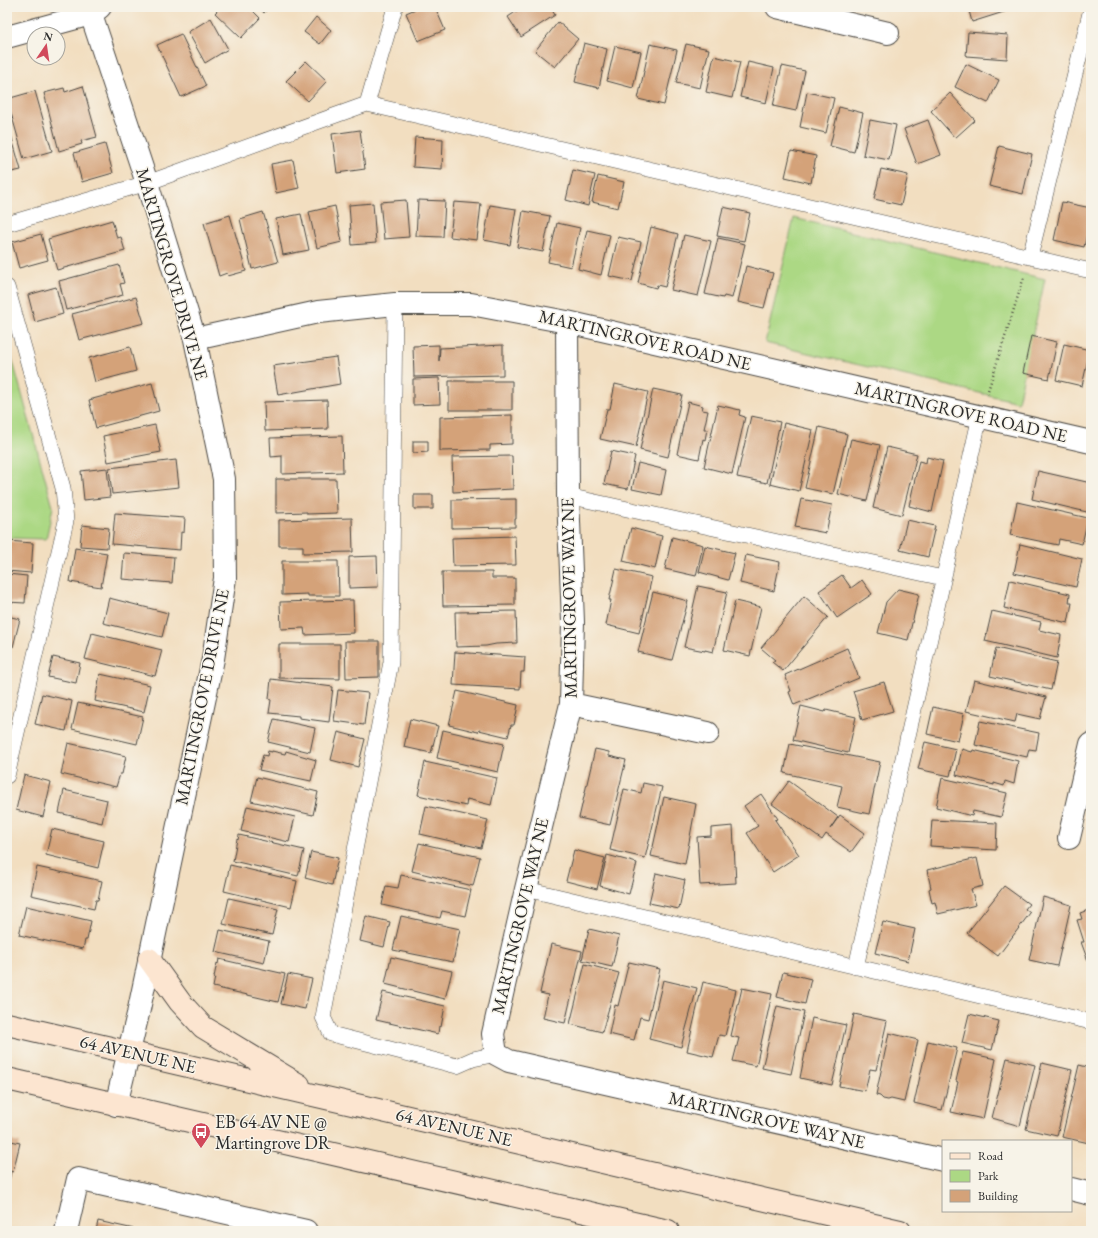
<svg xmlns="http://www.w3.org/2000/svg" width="1098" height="1238" font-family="'EB Garamond',serif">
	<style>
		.green { fill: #acd884; stroke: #6c8258 }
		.building { fill: #d4a279 }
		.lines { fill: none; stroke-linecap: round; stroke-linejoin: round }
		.service-casing { stroke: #494641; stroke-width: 16 }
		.minor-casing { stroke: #494641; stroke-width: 24 }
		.tertiary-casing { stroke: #494641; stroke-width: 24 }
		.secondary-casing { stroke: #494641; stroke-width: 24 }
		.path { stroke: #494641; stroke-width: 2.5; stroke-dasharray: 1 3; stroke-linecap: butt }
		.service { stroke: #fff; stroke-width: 15 }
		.minor { stroke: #fff; stroke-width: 22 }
		.tertiary { stroke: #fff; stroke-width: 22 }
		.secondary { stroke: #fce5d0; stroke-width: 22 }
		.labels { text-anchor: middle; stroke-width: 3; stroke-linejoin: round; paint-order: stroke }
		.street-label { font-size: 18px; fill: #2b2b2b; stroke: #f7f3e8 }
		.poi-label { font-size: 18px; fill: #2b2b2b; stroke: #f7f3e8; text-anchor: start }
	</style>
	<rect width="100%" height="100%" fill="#f7f3e8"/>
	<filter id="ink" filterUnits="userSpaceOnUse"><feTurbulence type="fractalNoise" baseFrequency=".025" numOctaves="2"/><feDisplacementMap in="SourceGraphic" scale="8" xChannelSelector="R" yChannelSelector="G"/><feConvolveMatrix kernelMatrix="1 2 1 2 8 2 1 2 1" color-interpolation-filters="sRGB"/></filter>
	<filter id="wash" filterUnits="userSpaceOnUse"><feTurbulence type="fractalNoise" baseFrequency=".012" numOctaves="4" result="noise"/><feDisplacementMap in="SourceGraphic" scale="16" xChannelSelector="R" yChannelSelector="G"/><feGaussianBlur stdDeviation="0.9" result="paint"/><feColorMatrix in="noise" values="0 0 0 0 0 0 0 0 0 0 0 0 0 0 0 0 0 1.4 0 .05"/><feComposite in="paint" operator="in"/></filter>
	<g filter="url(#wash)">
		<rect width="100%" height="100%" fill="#f2dec0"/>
		<!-- green -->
		<path class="green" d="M794,218L1045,279L1018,402L765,343Z
			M7,340L53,507L46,539L7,538Z"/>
		<g id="blocks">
			<!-- building -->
			<path class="building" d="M221,7H249L260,18L241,38L215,13Z
				M258,7H270L264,13Z
				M420,7H435L445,30L418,41L406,13Z
				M523,7H550L555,15L521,37L508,17Z
				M968,7H1009L1010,10L972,22Z
				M316,17L331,30L320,44L304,32Z
				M211,18L228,49L205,63L188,32Z
				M558,22L578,39L555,67L535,51Z
				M968,32L1008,35L1007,59L966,56Z
				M181,34L206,86L181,97L157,45Z
				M584,43L607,49L599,88L575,82Z
				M650,44L677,50L664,105L638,99Z
				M686,44L709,49L700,88L676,83Z
				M615,46L641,52L633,88L607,81Z
				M714,56L740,62L732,98L706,92Z
				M306,61L327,81L308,101L286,81Z
				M748,62L774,68L766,103L740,97Z
				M966,64L999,80L988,103L955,87Z
				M782,66L805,71L796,111L773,106Z
				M83,86L97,137L81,141L82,144L59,151L44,93L64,88L65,92Z
				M35,91L52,151L24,159L7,99Z
				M807,92L834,98L826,133L800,127Z
				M950,93L975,120L955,138L931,111Z
				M839,107L863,113L854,152L830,146Z
				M870,120L896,125L889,160L863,155Z
				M928,120L941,155L917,164L904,129Z
				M7,121L21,170L7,173Z
				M360,130L365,169L337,173L332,134Z
				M415,137L443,139L442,169L413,167Z
				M105,144L113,173L82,182L74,153Z
				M999,146L1032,154L1023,194L989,186Z
				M791,151L816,156L811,183L785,177Z
				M293,160L299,188L276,193L271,164Z
				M881,169L908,175L901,205L874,199Z
				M573,170L595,175L588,206L566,200Z
				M598,176L624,182L618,208L592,202Z
				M406,200L409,237L384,239L380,202Z
				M418,200L445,201L443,237L416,236Z
				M454,202L481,204L477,240L450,237Z
				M1062,202L1091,208V216L1084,247L1054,240Z
				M373,203L376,243L352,245L349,205Z
				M490,205L516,209L510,245L484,240Z
				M335,206L342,242L317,248L309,212Z
				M723,207L750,213L744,241L717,236Z
				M523,211L550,216L543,252L517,247Z
				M263,212L278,262L252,269L240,219Z
				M301,214L309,250L283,255L276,219Z
				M230,215L246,271L228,276L227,273L219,276L204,223Z
				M112,220L117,238L121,237L125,251L57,270L48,239Z
				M557,223L580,228L571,267L548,262Z
				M651,227L678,234L665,287L657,285L656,288L638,283Z
				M587,230L610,235L601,275L578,269Z
				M41,234L48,260L19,268L12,242Z
				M684,235L711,241L698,296L671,290Z
				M618,237L641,242L632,281L609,276Z
				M718,238L745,244L732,298L724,296L723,298L705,294Z
				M119,265L124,283L120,284L123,295L66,310L59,281Z
				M746,266L773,273L764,308L738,302Z
				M56,287L63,314L35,322L28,295Z
				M136,297L144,323L79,340L72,314Z
				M1031,336L1057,342L1049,379L1023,373Z
				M1064,344L1090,350L1082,386L1056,380Z
				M439,345V361L440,348L503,345V375L414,377L413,346Z
				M130,347L136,371L95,382L89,358Z
				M336,357L340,384L278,395L273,366Z
				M439,378L440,404L413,405V379Z
				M449,381H512V410H449Z
				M152,383L159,411L96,428L89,400Z
				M615,384L648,392L636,447L600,439L607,409H610Z
				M653,389L682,395L668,457L640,450Z
				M327,400L328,429L265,431L264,402Z
				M688,402L703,406L702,410L708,411L704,429H707L705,440L703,439L699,459L677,454Z
				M718,405L740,410L739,415L745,417L732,474L704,467Z
				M512,415V444L490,445V450L440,451V417Z
				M751,416L780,422L767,483L737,477Z
				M784,423L813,430L799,491L770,484Z
				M155,425L161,452L108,462L103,436Z
				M819,427L847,434L833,494L805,488Z
				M342,436L343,472L282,474V456L271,457L270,438Z
				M851,439L880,445L867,501L838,494Z
				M413,441H428V452L413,453Z
				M887,447L917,454L902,515L873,508Z
				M611,451L635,456L628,489L604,484Z
				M512,456L513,489L453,492L452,457Z
				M927,457L943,461L932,512L909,506L919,461L926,463Z
				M176,460L179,487L112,494L109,468Z
				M638,463L666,470L661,495L632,489Z
				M107,468L110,497L84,500L81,471Z
				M1038,471L1091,483V513L1032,499Z
				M276,479H336L337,513L307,514V512L276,513Z
				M414,495H433V509H414Z
				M516,499V519H515V527L452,528V500Z
				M801,499L832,505L826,533L795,527Z
				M1017,502L1088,518L1082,544L1059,539L1058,545L1010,535Z
				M115,513L185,518L184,533L181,532L180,550L112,544Z
				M352,518L353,552L303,553V546H279V520Z
				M907,520L935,526L928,557L900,550Z
				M82,525L109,528L107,548L80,546Z
				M631,528L662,536L655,569L623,561Z
				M515,536L516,565L453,566L452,538Z
				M672,537L703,545L696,576L665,569Z
				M7,541L33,543L31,573L7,571Z
				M1020,544L1082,559L1076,587L1014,573Z
				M705,546L735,553L728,580L699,572Z
				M75,548L107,553L101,587L70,582Z
				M124,553L174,557L172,583L122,579Z
				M746,555L780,562L774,591L740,583Z
				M377,556L378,587L349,588V557Z
				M282,561H338L339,596H308V594L282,595Z
				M616,569L652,577L639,633L606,625L611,600H609Z
				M442,572H492V578H515V605L443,606Z
				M7,574L27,576L25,603L7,602Z
				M842,575L851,588L862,580L872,594L837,618L819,591Z
				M1010,580L1070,594L1069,603H1072L1068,623L1004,608Z
				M698,586L727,592L713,652L705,650V651L684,647Z
				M898,589L919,594L908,640L878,633L886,602Z
				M653,592L688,601L672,660L638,652Z
				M804,596L828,617L783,671L772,662L775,660L761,648Z
				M109,598L168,613L162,637L103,623Z
				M351,600H353L354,633L305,635L304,628L281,629L280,602Z
				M735,601L761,607L750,656L724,650Z
				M516,611L517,643L496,644L486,646L456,647L455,612Z
				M992,611L1041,622L1039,630L1061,635L1057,658L985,641Z
				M7,616L20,619L13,647L7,645Z
				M92,633L162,650L155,676L85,659Z
				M345,641H379V677L346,678Z
				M279,644H340V679L279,678Z
				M847,648L859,678L794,705L789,692L791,691L785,675Z
				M996,648L1057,662L1051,690L990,676Z
				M455,652L525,657L524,672H521L520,689L453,685Z
				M53,657L80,663L76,683L48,677Z
				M100,674L150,685L144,712L95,701Z
				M271,679L333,687L329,722L299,718V716L269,713L271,700L269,699Z
				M974,680L1046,697L1040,719L1017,714L1015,722L966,711Z
				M884,682L893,711L862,720L853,691Z
				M338,690L368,693L364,725L334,721Z
				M457,691L518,705L514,725H511L508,737L479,730L478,732L449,725Z
				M42,694L72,701L66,731L35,724Z
				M78,703L143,717L137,744L72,729Z
				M801,706L825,712L826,710L856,717L848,753L793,740Z
				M933,707L964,714L958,741L927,734Z
				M274,719L315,728L310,752L268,742Z
				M410,719L438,726L431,753L404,747Z
				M980,721L1039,733L1036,750L1029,749L1027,757L975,745Z
				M443,730L504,744L498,772L437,758Z
				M338,732L365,739L358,767L331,760Z
				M925,742L956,749L950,776L918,769Z
				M68,743L126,756L122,774H120L116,787L61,774Z
				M790,744L880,762L869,814L837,807L842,786L784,773Z
				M595,749L609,752V756L626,760L610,825L579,818Z
				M962,749L972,752L973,750L1018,761L1014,784L1005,781L1004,786L994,783V785L956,775Z
				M268,751L272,752V751L285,754L286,751L316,760L311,781L259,770L263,755L267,756Z
				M425,762L497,778L491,805L467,799L466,806L418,795Z
				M24,775L51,782L43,817L16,810Z
				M257,777L318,792L313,815L251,801Z
				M942,778L1007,793L1001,817L973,811L972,816L936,807Z
				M789,781L838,817L830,829L840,815L865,833L851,852L826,834L822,840L772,804Z
				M643,783L662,787L645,858L610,850L624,789L641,793Z
				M64,790L107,800L102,823L59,813Z
				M761,794L778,819L775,820L799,855L773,872L747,833L758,826L744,806Z
				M664,797L696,804L685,864L651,856Z
				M247,806L295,817L289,842L241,831Z
				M426,806L488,820L481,848L420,834Z
				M932,820L997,823L996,850L930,846Z
				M733,826L736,883L700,885L697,837L711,836V828Z
				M52,829L104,841L98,868L46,855Z
				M239,835L304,850L298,876L233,861L237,839L238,840Z
				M419,843L480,857L473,886L412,871Z
				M574,850L605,858L597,889L566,881Z
				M311,852L338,858L332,885L305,878Z
				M607,855L637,863L629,894L600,886Z
				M977,858L983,886L971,889L976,905L938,914L935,902L932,903L929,889L931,888L927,870Z
				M230,865L297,881L291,907L224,891Z
				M37,867L102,881L98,900H96L94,909L31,895Z
				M656,873L685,880L679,909L649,903Z
				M401,875L471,890L465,916L442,911L440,918L382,905L386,886L398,888Z
				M1004,886L1029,904L1025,909L1030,913L998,956L967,933Z
				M1043,897L1071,905L1057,966L1029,960Z
				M229,898L278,909L272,935L223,924Z
				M26,906L91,921L87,940H85L83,949L19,935Z
				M1091,909V969L1081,942H1084L1077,920L1082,919L1080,913Z
				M366,916L390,922L384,947L360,941Z
				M401,916L460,929L453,962L393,950Z
				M883,922L915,929L908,961L875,953Z
				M589,929L619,936L612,967L582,960Z
				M220,930L269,941L264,963L215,952Z
				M551,944L582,951L565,1023L543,1018L548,995L540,993Z
				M391,957L452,971L445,999L385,984Z
				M219,959L285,974L278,1002L213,987L215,977H214L217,963L218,964Z
				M629,962L660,969L648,1019L640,1017L634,1040L609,1034L615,1005L618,1006Z
				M585,964L619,973L602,1032L570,1024Z
				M783,972L811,979L805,1004L777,997Z
				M288,974L312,979L305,1009L281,1004Z
				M663,980L697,988L681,1047L649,1039Z
				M703,982L736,990L725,1036L719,1035L713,1057L687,1051Z
				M742,988L772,994L756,1066L733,1061L739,1038L731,1036Z
				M383,992L445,1006L441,1027L439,1026L438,1034L376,1020Z
				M777,1006L804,1012L791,1074L762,1068Z
				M854,1014L887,1021L876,1070L870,1069L865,1091L839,1086Z
				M969,1014L999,1021L992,1050L962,1043Z
				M812,1018L846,1025L832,1085L800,1078Z
				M889,1033L918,1040L904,1102L891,1099L888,1100L883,1099L880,1096L876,1095Z
				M928,1041L957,1048L942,1110L914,1103Z
				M963,1052L996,1059L983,1119L951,1112L958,1082L956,1081Z
				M1007,1058L1035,1065L1020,1126L992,1118Z
				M1042,1063L1072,1070L1057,1136L1026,1129Z
				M1079,1065L1091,1068V1133L1089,1143L1062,1137Z
				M7,1140L20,1143L13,1172L11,1171L8,1187Z
				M98,1221L134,1229V1231H96Z"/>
		</g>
	</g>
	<g filter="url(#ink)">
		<use href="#blocks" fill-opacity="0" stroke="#494641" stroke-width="1"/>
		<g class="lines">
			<!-- service casing -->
			<g class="service-casing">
				<path id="service" d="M367,104L395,7
					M7,224L147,183L367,104L1091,271
					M1030,257L1091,9
					M7,287L63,488L66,521L7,776
					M395,304L391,662L323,1017L331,1034L457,1066L473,1059L496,1054
					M568,496L943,578
					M526,889L1091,1022
					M856,967L980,416"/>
			</g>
			<!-- minor casing -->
			<g class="minor-casing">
				<path id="minor" d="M777,7L888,33
					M91,14L147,183L195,339L224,479L225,578L213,659L138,1014L116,1105
					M567,322L568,496L573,622L571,704L526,889L493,1034L496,1054L509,1061L943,1160
					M195,339L318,312L395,304H471L567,322L1091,442
					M571,704L708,733
					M1069,838L1091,744
					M1071,1189L1091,1194
					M66,1231L78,1179L306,1231"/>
			</g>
			<!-- tertiary casing -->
			<g class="tertiary-casing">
				<path id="tertiary" d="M7,37L91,14L100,7"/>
			</g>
			<!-- secondary casing -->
			<g class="secondary-casing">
				<path id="secondary" d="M149,959L180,1002L203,1027L299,1085
					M7,1024L900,1231
					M7,1079L668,1231"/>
			</g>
			<!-- path -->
			<path class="path" d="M987,394L1024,277"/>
			<!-- service -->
			<use href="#service" class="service"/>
			<!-- minor -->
			<use href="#minor" class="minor"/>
			<!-- tertiary -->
			<use href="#tertiary" class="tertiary"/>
			<!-- secondary -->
			<use href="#secondary" class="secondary"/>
		</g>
	</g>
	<!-- icons -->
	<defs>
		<g id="bus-pin" transform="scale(1)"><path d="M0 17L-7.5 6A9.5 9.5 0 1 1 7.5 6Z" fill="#d1495b" stroke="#f7f3e8"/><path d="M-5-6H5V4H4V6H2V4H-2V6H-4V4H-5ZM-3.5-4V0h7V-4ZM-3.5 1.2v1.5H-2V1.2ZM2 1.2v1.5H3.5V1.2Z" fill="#fff"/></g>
	</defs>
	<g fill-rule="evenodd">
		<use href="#bus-pin" x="201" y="1132"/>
	</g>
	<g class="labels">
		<!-- street labels -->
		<g class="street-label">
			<text transform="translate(172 274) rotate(74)" y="6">MARTINGROVE DRIVE NE</text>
			<text transform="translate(645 340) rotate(13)" y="6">MARTINGROVE ROAD NE</text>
			<text transform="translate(961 412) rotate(13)" y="6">MARTINGROVE ROAD NE</text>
			<text transform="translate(569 598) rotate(-91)" y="6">MARTINGROVE WAY NE</text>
			<text transform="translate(202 697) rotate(-79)" y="6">MARTINGROVE DRIVE NE</text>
			<text transform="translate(520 916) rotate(-77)" y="6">MARTINGROVE WAY NE</text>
			<text transform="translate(138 1054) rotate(13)" y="6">64 AVENUE NE</text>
			<text transform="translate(767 1120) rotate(13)" y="6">MARTINGROVE WAY NE</text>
			<text transform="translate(454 1127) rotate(13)" y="6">64 AVENUE NE</text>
		</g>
		<!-- poi labels -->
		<g class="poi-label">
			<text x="215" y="1128">EB 64 AV NE @<tspan x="215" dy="21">Martingrove DR</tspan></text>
		</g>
	</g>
	<!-- margin -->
	<rect width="1098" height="1238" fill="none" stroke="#f7f3e8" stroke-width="24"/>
	<!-- legend -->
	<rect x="942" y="1140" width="130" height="72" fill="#f7f3e8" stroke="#a5a39c"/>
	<rect x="950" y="1153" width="20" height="6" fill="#fce5d0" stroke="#a5a39c"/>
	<text x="978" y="1160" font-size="12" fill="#2b2b2b">Road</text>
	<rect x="950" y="1170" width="20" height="12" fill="#acd884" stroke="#a5a39c"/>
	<text x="978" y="1180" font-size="12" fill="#2b2b2b">Park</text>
	<rect x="950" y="1190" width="20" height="12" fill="#d4a279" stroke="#a5a39c"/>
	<text x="978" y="1200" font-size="12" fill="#2b2b2b">Building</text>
	<!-- north arrow -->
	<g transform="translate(46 46) rotate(13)"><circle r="19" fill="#f7f3e8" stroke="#a5a39c"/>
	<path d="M0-3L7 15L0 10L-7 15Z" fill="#d1495b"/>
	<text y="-6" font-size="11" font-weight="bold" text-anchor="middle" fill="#2b2b2b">N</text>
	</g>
</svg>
